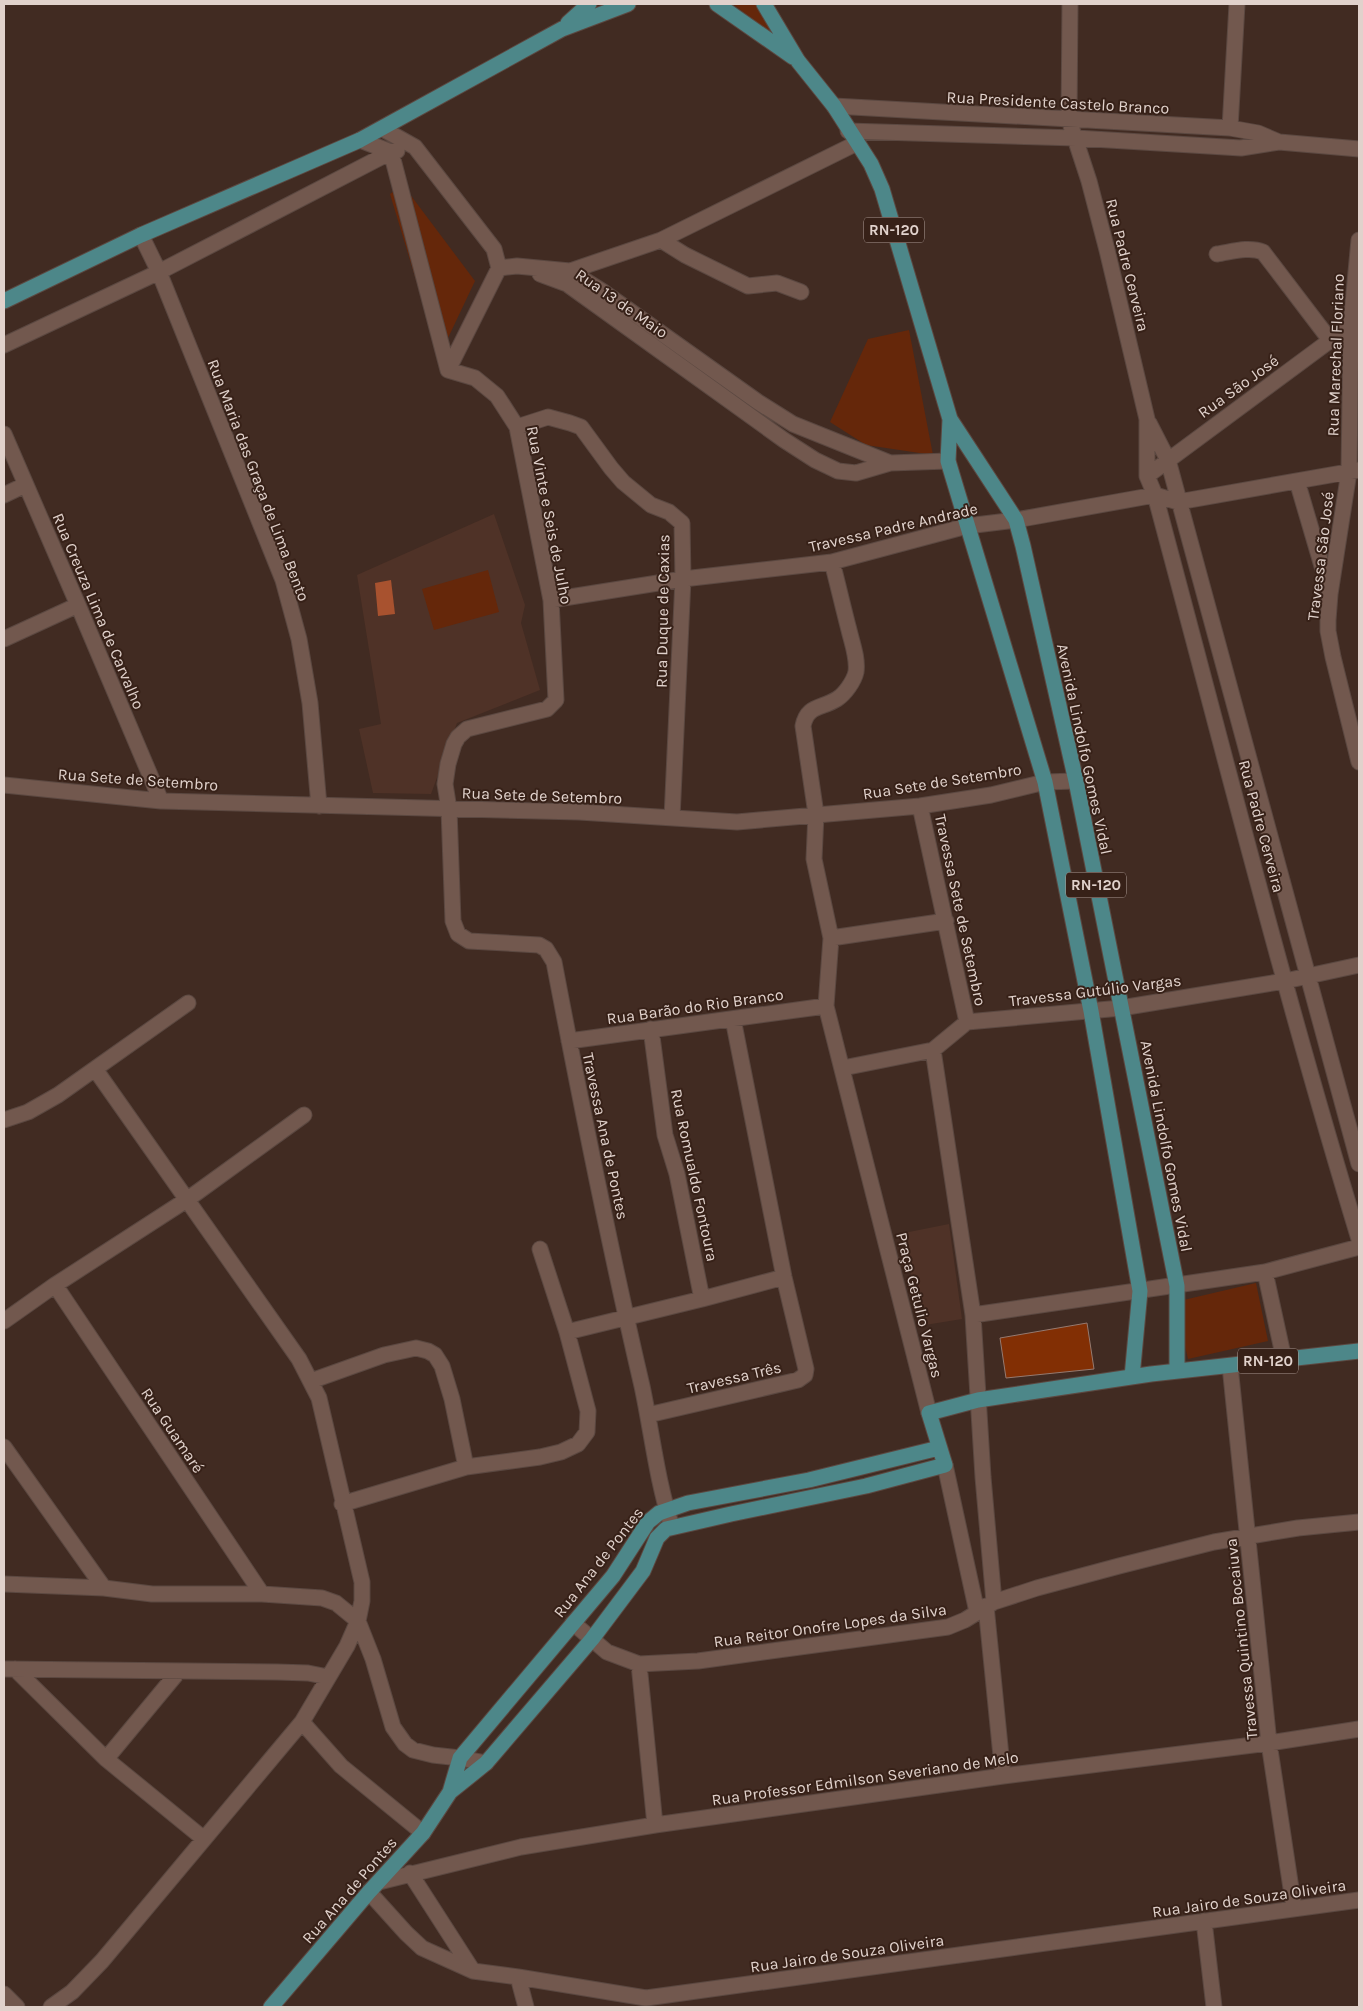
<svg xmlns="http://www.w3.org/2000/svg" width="1363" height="2011" font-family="Karla,sans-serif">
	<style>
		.built { fill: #4f3227 }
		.green { fill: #65270a }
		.water { fill: #a8522f }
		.building { fill: #822f04; stroke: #957a70 }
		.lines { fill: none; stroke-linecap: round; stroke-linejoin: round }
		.minor-casing { stroke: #5b4841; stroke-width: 17 }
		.major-casing { stroke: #5b4841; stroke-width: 17 }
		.minor { stroke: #72584e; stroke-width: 15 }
		.major { stroke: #4d8789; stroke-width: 15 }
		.labels { text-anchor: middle; stroke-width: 4; stroke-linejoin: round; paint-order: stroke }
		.shield { fill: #372118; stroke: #ae9d96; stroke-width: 1 }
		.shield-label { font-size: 15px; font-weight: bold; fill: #e1d2cc }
		.street-label { font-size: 16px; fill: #e1d2cc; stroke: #372118 }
	</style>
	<rect width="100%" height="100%" fill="#412b22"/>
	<!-- built -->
	<path class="built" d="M494,514L525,605L521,623L540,690L457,723L431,794L373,793L359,729L381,724L357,575Z
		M949,1224L962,1319L919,1326L904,1233Z"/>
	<!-- green -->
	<path class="green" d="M733,4H758L784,44Z
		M403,185L475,281L448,338L432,333L390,194Z
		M909,330L933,455L866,445L830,422L868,339Z
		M488,570L499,612L434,630L422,589Z
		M1256,1283L1268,1341L1188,1359L1175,1302Z"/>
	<!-- water -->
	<path class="water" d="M391,580L395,614L378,616L375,583Z"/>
	<!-- building -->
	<path class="building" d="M1087,1323L1094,1369L1006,1378L1000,1338Z"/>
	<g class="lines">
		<!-- minor casing -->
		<g class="minor-casing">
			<path id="minor" d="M1070,4L1069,120L1089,181L1107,250L1147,419V476L1155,495C1222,744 1284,993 1359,1239
				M834,106L1230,128L1258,133L1279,142
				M1230,128L1237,4
				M383,129L415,147L494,249L499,268L517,266L570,271L602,291L758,402L793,424L890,463
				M848,131L1076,138L1241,148L1279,142L1359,149
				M360,140L391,152L448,370L475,378L497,396L517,427L551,600L556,700L547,709L467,729L458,737L454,744L448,764L445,784L449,809L453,921L458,934L469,941L539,945L546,949L554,962C581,1104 609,1245 642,1386C652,1433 657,1481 672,1527
				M141,235L159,272L283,580L299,639L310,703L319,806
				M661,240L685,255L748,286L777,283L801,292
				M1359,240L1351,325L1349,472L1330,594L1328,620V631L1333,657L1359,762
				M1217,254C1231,252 1249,246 1263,252L1330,340
				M540,274L567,284L784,440L815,460L838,471L856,473L890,463L948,461
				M568,277L570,271L661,240L857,143
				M4,345L159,272L391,152L397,151
				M448,370L499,268
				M1149,423L1168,460L1359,1164
				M517,427L548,417L570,423L581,427L611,468L623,482L651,505L669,512L682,523L683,579L672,818
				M4,434L78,605L161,801
				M1147,476L1351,325
				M1297,481L1329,590
				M4,495L25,485
				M832,562C838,585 843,607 849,630C852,643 858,658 856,672C854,681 845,694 837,699C821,709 807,705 803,726L816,814L814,859L831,938L826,1006L929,1413
				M551,600L683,579L832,562L967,526L1016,520L1155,495L1178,502L1359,470
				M4,639L78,605
				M4,785L161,801L579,812L737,822L920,806L991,795L1045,782L1076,781
				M920,806L967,1022
				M831,938L946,921
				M651,1029L665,1135L677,1174L702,1299
				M569,1041L826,1006
				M933,1050L973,1315L983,1477L994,1602
				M843,1068L933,1050L967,1022L1121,1008L1285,981L1359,965
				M4,1120L28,1112L58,1095L188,1003
				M1265,1272L1284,1359
				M55,1285L262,1594
				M973,1315L1265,1272L1359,1247
				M4,1321L55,1285L188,1199L304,1115
				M567,1332L702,1299L784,1277
				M1230,1366L1269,1743L1294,1908
				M311,1381L384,1355L416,1348L428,1351L435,1355L442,1366L452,1399L466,1467
				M648,1415L798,1380L805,1375L806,1369L784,1277L733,1019
				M4,1447L104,1588
				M945,1465L977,1612
				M342,1504L466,1467L540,1457L561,1452L578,1444L587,1432L588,1411L567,1332L540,1249
				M4,1584L104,1588L152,1594H262L322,1598L336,1603L358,1621L373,1659L393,1727L405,1744L413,1750L433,1755L460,1758L486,1763
				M986,1606L1003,1776
				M573,1623L607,1652L639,1664L698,1661L948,1627L965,1620L994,1602L1037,1588L1119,1566L1214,1542L1298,1528L1359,1522
				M639,1664L655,1825
				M4,1669L277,1672L308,1673L328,1677
				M15,1669L106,1759L204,1839
				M302,1722L341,1766L423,1833
				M106,1759L179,1671
				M410,1873L473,1971
				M379,1882L521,1847L655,1825L1003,1776L1269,1743L1359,1729
				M369,1892L406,1933L422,1948L473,1971L518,1977L646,1998L1359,1900
				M1204,1921L1214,2007
				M518,1977L526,2007
				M4,1994L17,2007
				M51,2007L72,1992L102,1961L302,1722L347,1646L358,1621L362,1601V1582L319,1398L299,1359L95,1069"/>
		</g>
		<!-- major casing -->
		<g class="major-casing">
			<path id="major" d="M717,4L793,57
				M764,4L798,61L834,106L871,164L882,189L950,419L1016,520L1023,546L1076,781L1177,1286V1371
				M568,23L589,4
				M4,301L141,235L360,140L562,29L628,4
				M950,419L948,461L1045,782L1091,1011L1140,1291L1132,1377
				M450,1792L486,1763L592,1639L643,1571L657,1538L666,1529L731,1514L866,1486L945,1465L929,1413L978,1400L1151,1374L1359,1351
				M271,2007L369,1892L423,1833L450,1792L460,1758L613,1576L648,1522L659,1513L688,1503L809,1480L939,1448"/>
		</g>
		<!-- minor -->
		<use href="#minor" class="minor"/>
		<!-- major -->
		<use href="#major" class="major"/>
	</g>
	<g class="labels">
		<!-- shield labels -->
		<g class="shield">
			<rect x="864" y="217.5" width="60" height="25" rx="4"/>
			<rect x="1066" y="872.5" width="60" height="25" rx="4"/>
			<rect x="1238" y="1348.5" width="60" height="25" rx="4"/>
		</g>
		<g class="shield-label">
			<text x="894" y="235">RN-120</text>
			<text x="1096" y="890">RN-120</text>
			<text x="1268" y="1366">RN-120</text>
		</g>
		<!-- street labels -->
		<g class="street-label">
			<text transform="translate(1058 102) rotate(3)" y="6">Rua Presidente Castelo Branco</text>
			<text transform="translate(1128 265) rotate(76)" y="6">Rua Padre Cerveira</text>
			<text transform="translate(622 303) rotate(35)" y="6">Rua 13 de Maio</text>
			<text transform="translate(1335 355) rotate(-88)" y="6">Rua Marechal Floriano</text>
			<text transform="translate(1238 386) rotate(-36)" y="6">Rua São José</text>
			<text transform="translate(259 480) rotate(69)" y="6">Rua Maria das Graça de Lima Bento</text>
			<text transform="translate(550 515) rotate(79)" y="6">Rua Vinte e Seis de Julho</text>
			<text transform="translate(893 527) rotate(-13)" y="6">Travessa Padre Andrade</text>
			<text transform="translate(1320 556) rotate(-83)" y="6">Travessa São José</text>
			<text transform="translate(99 611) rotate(67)" y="6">Rua Creuza Lima de Carvalho</text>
			<text transform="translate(662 611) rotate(-89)" y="6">Rua Duque de Caxias</text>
			<text transform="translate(1085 749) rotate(78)" y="6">Avenida Lindolfo Gomes Vidal</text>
			<text transform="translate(138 779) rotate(4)" y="6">Rua Sete de Setembro</text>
			<text transform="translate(942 781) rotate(-9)" y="6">Rua Sete de Setembro</text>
			<text transform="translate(542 795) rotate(2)" y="6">Rua Sete de Setembro</text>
			<text transform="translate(1262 826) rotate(75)" y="6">Rua Padre Cerveira</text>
			<text transform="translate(961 910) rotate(78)" y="6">Travessa Sete de Setembro</text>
			<text transform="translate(1095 990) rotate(-7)" y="6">Travessa Gutúlio Vargas</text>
			<text transform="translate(695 1006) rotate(-8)" y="6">Rua Barão do Rio Branco</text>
			<text transform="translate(606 1136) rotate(78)" y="6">Travessa Ana de Pontes</text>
			<text transform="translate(1167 1146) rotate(79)" y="6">Avenida Lindolfo Gomes Vidal</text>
			<text transform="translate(695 1175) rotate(78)" y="6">Rua Romualdo Fontoura</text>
			<text transform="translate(920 1305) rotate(76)" y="6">Praça Getulio Vargas</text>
			<text transform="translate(734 1377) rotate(-13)" y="6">Travessa Três</text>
			<text transform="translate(173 1430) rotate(56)" y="6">Rua Guamaré</text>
			<text transform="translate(598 1562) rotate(-52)" y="6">Rua Ana de Pontes</text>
			<text transform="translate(830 1625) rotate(-8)" y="6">Rua Reitor Onofre Lopes da Silva</text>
			<text transform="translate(1241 1639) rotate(-96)" y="6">Travessa Quintino Bocaiuva</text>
			<text transform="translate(865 1778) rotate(-8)" y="6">Rua Professor Edmilson Severiano de Melo</text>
			<text transform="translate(349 1890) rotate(-49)" y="6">Rua Ana de Pontes</text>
			<text transform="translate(1249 1898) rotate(-8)" y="6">Rua Jairo de Souza Oliveira</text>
			<text transform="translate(847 1953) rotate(-8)" y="6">Rua Jairo de Souza Oliveira</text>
		</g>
	</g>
	<!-- border -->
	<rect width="1363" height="2011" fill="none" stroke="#e1d2cc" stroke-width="10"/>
</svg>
